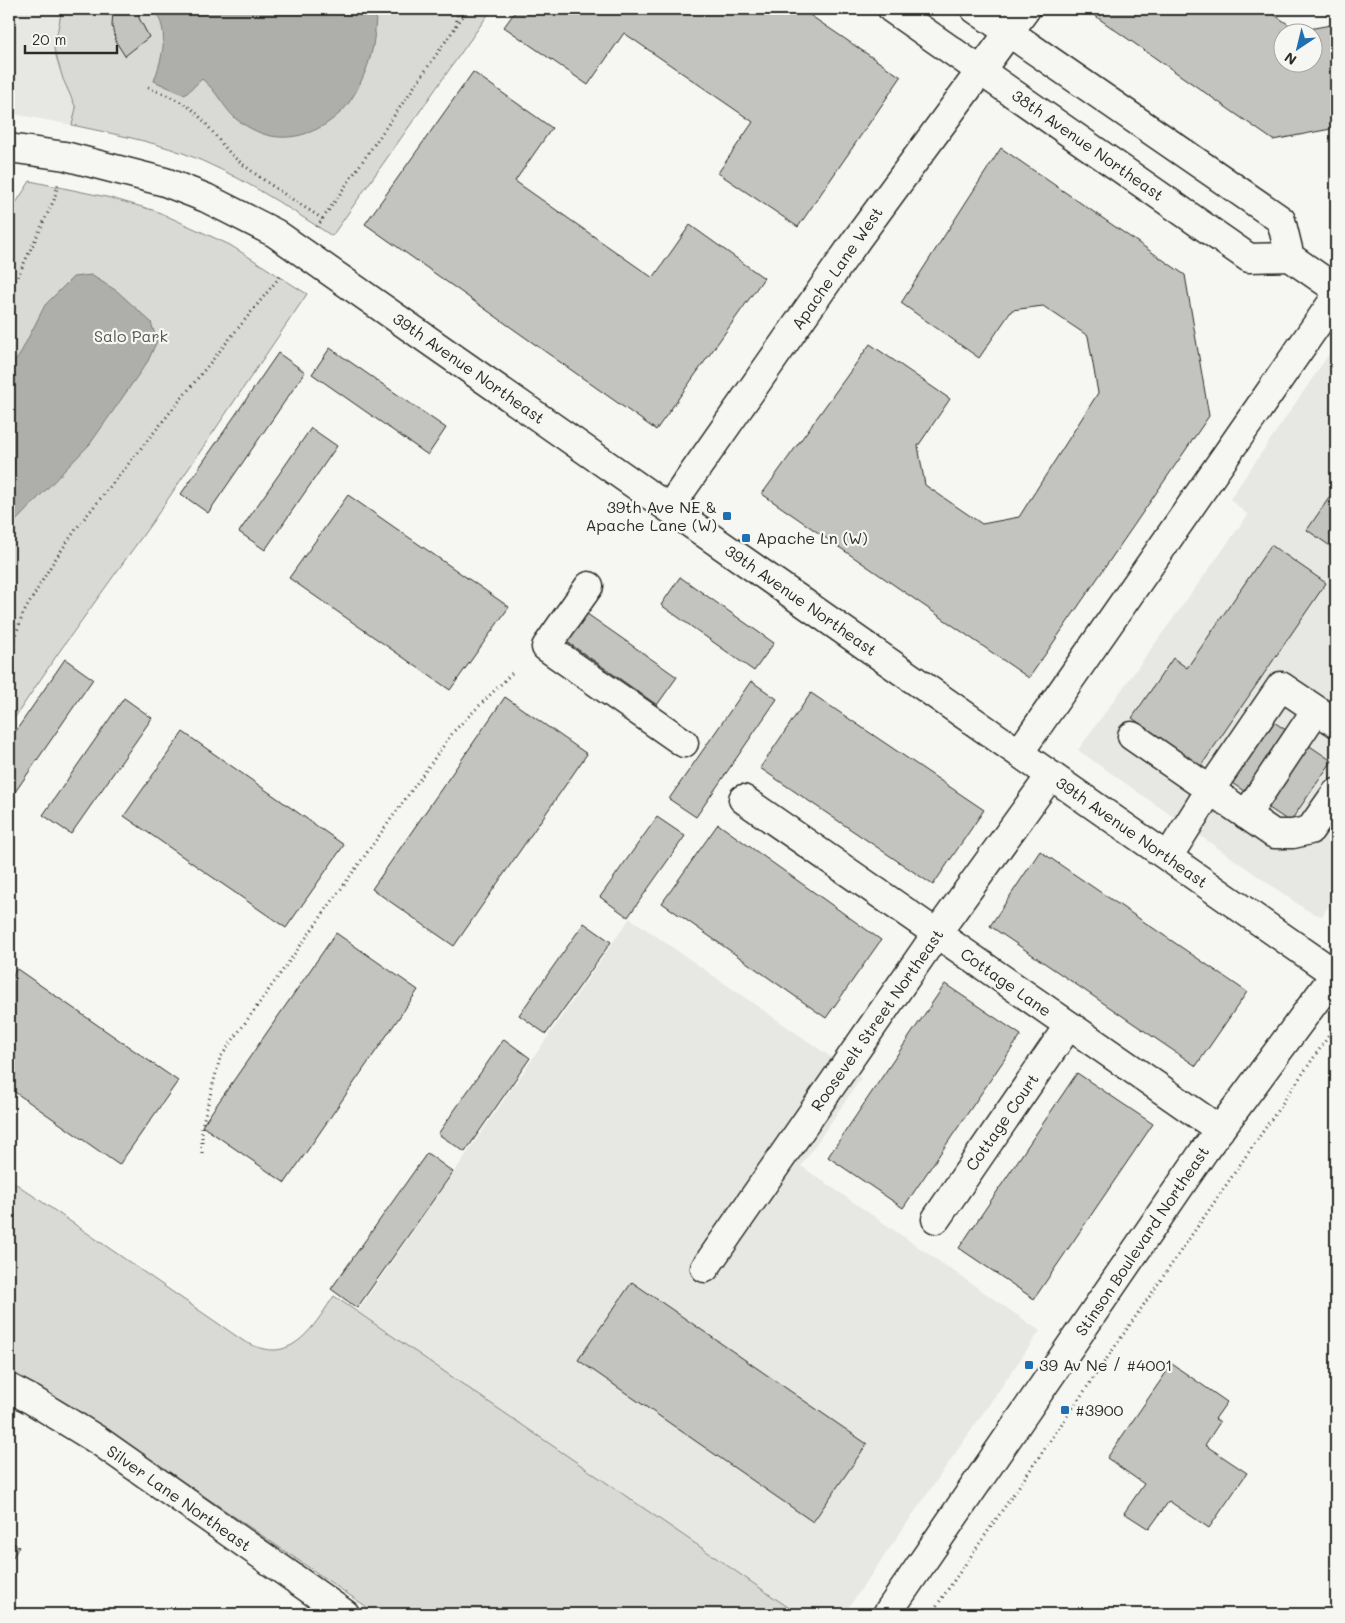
<svg xmlns="http://www.w3.org/2000/svg" width="1345" height="1623" font-family="Mali,sans-serif">
	<style>
		.built { fill: #e7e7e3 }
		.green { fill: #d9d9d5; stroke: #828280 }
		.water { fill: #aeaeab; stroke: #7a7a78 }
		.building { fill: #c3c3c0; stroke: #2b2b2b; fill-rule: evenodd }
		.lines { fill: none; stroke-linecap: round; stroke-linejoin: round }
		.minor-casing { stroke: #2b2b2b; stroke-width: 31 }
		.path { stroke: #2b2b2b; stroke-width: 3; stroke-dasharray: 1 4; stroke-linecap: butt }
		.minor { stroke: #f6f6f2; stroke-width: 28 }
		.poi-dot { fill: #1f6fb2; stroke: #f6f6f2; stroke-width: 2 }
		.labels { text-anchor: middle; stroke-width: 4.5; stroke-linejoin: round; paint-order: stroke }
		.street-label { font-size: 16px; fill: #2b2b2b; stroke: #f6f6f2 }
		.park-label { font-size: 16px; fill: #565656; stroke: #f6f6f2 }
		.poi-label { font-size: 16px; fill: #2b2b2b; stroke: #f6f6f2; text-anchor: start }
	</style>
	<rect width="100%" height="100%" fill="#f6f6f2"/>
	<filter id="ink" filterUnits="userSpaceOnUse"><feTurbulence type="fractalNoise" baseFrequency=".02" numOctaves="2"/><feDisplacementMap in="SourceGraphic" scale="10" xChannelSelector="R" yChannelSelector="G"/><feConvolveMatrix kernelMatrix="1 2 1 2 8 2 1 2 1" color-interpolation-filters="sRGB"/></filter>
	<g filter="url(#ink)">
		<!-- built -->
		<path class="built" d="M9,9H62L54,49L63,79L76,108L72,125L9,113Z
			M1336,344V894L1322,916L1312,913L1302,907L1078,750L1248,515L1230,499Z
			M630,918L861,1078L801,1166L1040,1331L844,1614H798L357,1312Z"/>
		<!-- green -->
		<path class="green" d="M62,9H492L332,236C284,205 236,173 183,153C147,140 109,133 72,125L76,108L63,79L54,49Z
			M30,181L111,198L156,211L230,245L307,294L151,524L59,652L9,726V214Z
			M9,1179L245,1342C251,1344 258,1348 264,1349C298,1357 318,1319 334,1296L798,1614H377L81,1412L9,1370Z"/>
		<!-- water -->
		<path class="water" d="M153,9H377C375,25 375,42 370,58C366,73 353,101 342,111C319,134 285,145 256,131C249,128 241,123 236,119C223,107 217,91 202,79L185,95L154,81C162,58 171,30 153,9Z
			M91,275L117,291L151,322L157,341L148,361L90,444L12,525L9,535V368L19,356L45,305L73,277Z"/>
		<!-- building -->
		<path class="building" d="M113,9H138L139,18L149,37L125,56L116,42L112,26Z
			M517,9H801L901,77L798,227L718,173L753,122L624,33L588,85L504,27Z
			M1085,9H1266L1298,31L1336,24V128L1273,140ZM1282,32H1312V62H1282Z
			M473,72L552,128L515,181L653,278L690,225L764,278L656,430L365,224Z
			M1001,148L1185,275L1209,416L1029,678L762,494L870,344L950,399L918,446L925,485L982,524L1019,517L1098,393L1088,336L1043,306L1012,310L979,358L901,303Z
			M330,348L446,428L428,455L312,374Z
			M278,353L305,372L208,513L181,494Z
			M311,428L337,446L265,550L239,532Z
			M348,495L509,607L450,690L289,578Z
			M1331,495L1336,499V550L1307,530Z
			M1271,545L1326,583L1201,766L1132,718L1173,658L1187,668Z
			M680,577L774,643L754,671L661,605Z
			M583,611L677,677L657,705L563,639Z
			M65,659L93,679L13,795L9,792V741Z
			M751,681L777,699L696,817L669,799Z
			M811,693L984,810L933,885L760,768Z
			M505,697L587,754L454,946L372,889Z
			M124,698L152,718L71,834L43,815Z
			M1265,716L1332,761L1290,822L1223,777Z
			M183,732L344,845L286,928L124,816Z
			M657,817L685,836L628,917L600,897Z
			M718,824L881,940L826,1018L662,903Z
			M1040,851L1247,992L1196,1066L990,926Z
			M584,923L611,942L546,1034L519,1015Z
			M336,933L418,990L285,1183L202,1126Z
			M17,969L178,1081L119,1165L9,1088V980Z
			M945,984L1021,1035L903,1208L828,1157Z
			M504,1039L530,1058L465,1152L438,1134Z
			M1077,1073L1153,1124L1034,1299L959,1248Z
			M427,1153L453,1172L357,1308L331,1289Z
			M632,1282L867,1444L813,1522L578,1360Z
			M1172,1364L1227,1402L1215,1419L1220,1422L1205,1445L1247,1473L1209,1528L1169,1501L1149,1529L1124,1513L1144,1484L1107,1458Z
			M9,1540L19,1547L9,1563Z"/>
		<g class="lines">
			<!-- minor casing -->
			<g class="minor-casing">
				<path id="minor" d="M892,9L1249,258L1290,257L1336,289
					M975,9L1281,220L1290,257
					M9,148L65,156L165,182L206,198L275,233L1335,974
					M669,508L857,239L1026,9
					M589,586L546,647L684,743
					M1132,736L1210,790L1281,686L1336,723
					M1019,753L1336,297
					M743,799L1220,1130
					M1246,815L1316,710
					M1168,857L1210,790L1274,834H1293L1310,830L1336,793
					M936,1219L1069,1025
					M705,1268L937,933L1051,775
					M9,1388L32,1400L99,1441L345,1614
					M887,1614L1204,1151L1336,973"/>
			</g>
			<!-- path -->
			<path class="path" d="M456,26L458,9
				M148,87C165,95 185,101 198,115C211,128 221,145 235,158C263,181 293,200 323,219
				M317,227L468,9
				M9,295L54,200L58,184
				M9,653L23,614L52,564L79,525L282,274
				M202,1153V1126L220,1058L454,731L512,673
				M931,1614L1330,1034"/>
			<!-- minor -->
			<use href="#minor" class="minor"/>
		</g>
	</g>
	<!-- markers -->
	<g class="poi-dot">
		<rect x="722" y="511" width="10" height="10" rx="2.5"/>
		<rect x="741" y="533" width="10" height="10" rx="2.5"/>
		<rect x="1024" y="1360" width="10" height="10" rx="2.5"/>
		<rect x="1060" y="1405" width="10" height="10" rx="2.5"/>
	</g>
	<g class="labels">
		<!-- street labels -->
		<g class="street-label">
			<text transform="translate(1088 145) rotate(35)" y="6">38th Avenue Northeast</text>
			<text transform="translate(837 268) rotate(-55)" y="6">Apache Lane West</text>
			<text transform="translate(469 368) rotate(35)" y="6">39th Avenue Northeast</text>
			<text transform="translate(801 600) rotate(35)" y="6">39th Avenue Northeast</text>
			<text transform="translate(1132 832) rotate(35)" y="6">39th Avenue Northeast</text>
			<text transform="translate(1006 982) rotate(35)" y="6">Cottage Lane</text>
			<text transform="translate(877 1020) rotate(-55)" y="6">Roosevelt Street Northeast</text>
			<text transform="translate(1002 1122) rotate(-55)" y="6">Cottage Court</text>
			<text transform="translate(1142 1241) rotate(-56)" y="6">Stinson Boulevard Northeast</text>
			<text transform="translate(179 1498) rotate(35)" y="6">Silver Lane Northeast</text>
		</g>
		<!-- park labels -->
		<g class="park-label">
			<text x="131" y="342">Salo Park</text>
		</g>
		<!-- poi labels -->
		<g class="poi-label">
			<text x="717" y="513" text-anchor="end">39th Ave NE &amp;<tspan x="717" dy="18">Apache Lane (W)</tspan></text>
			<text x="756" y="544">Apache Ln (W)</text>
			<text x="1039" y="1371">39 Av Ne / #4001</text>
			<text x="1075" y="1416">#3900</text>
		</g>
	</g>
	<!-- margin -->
	<rect width="1345" height="1623" fill="none" stroke="#f6f6f2" stroke-width="30"/>
	<rect x="15" y="15" width="1315" height="1593" fill="none" stroke="#2b2b2b" stroke-width="2" filter="url(#ink)"/>
	<!-- north arrow -->
	<g transform="translate(1298 48) rotate(215)"><circle r="24" fill="#f6f6f2" stroke="#a5a5a2"/>
	<path d="M0-4L9 19L0 12L-9 19Z" fill="#1f6fb2"/>
	<text y="-8" font-size="14" font-weight="bold" text-anchor="middle" fill="#2b2b2b">N</text>
	</g>
	<!-- scale -->
	<path d="M25 45v8h92v-8" fill="none" stroke="#2b2b2b" stroke-width="2.5"/>
	<text x="32" y="45" font-size="15" fill="#2b2b2b" stroke="#f6f6f2" stroke-width="4" paint-order="stroke">20 m</text>
</svg>
